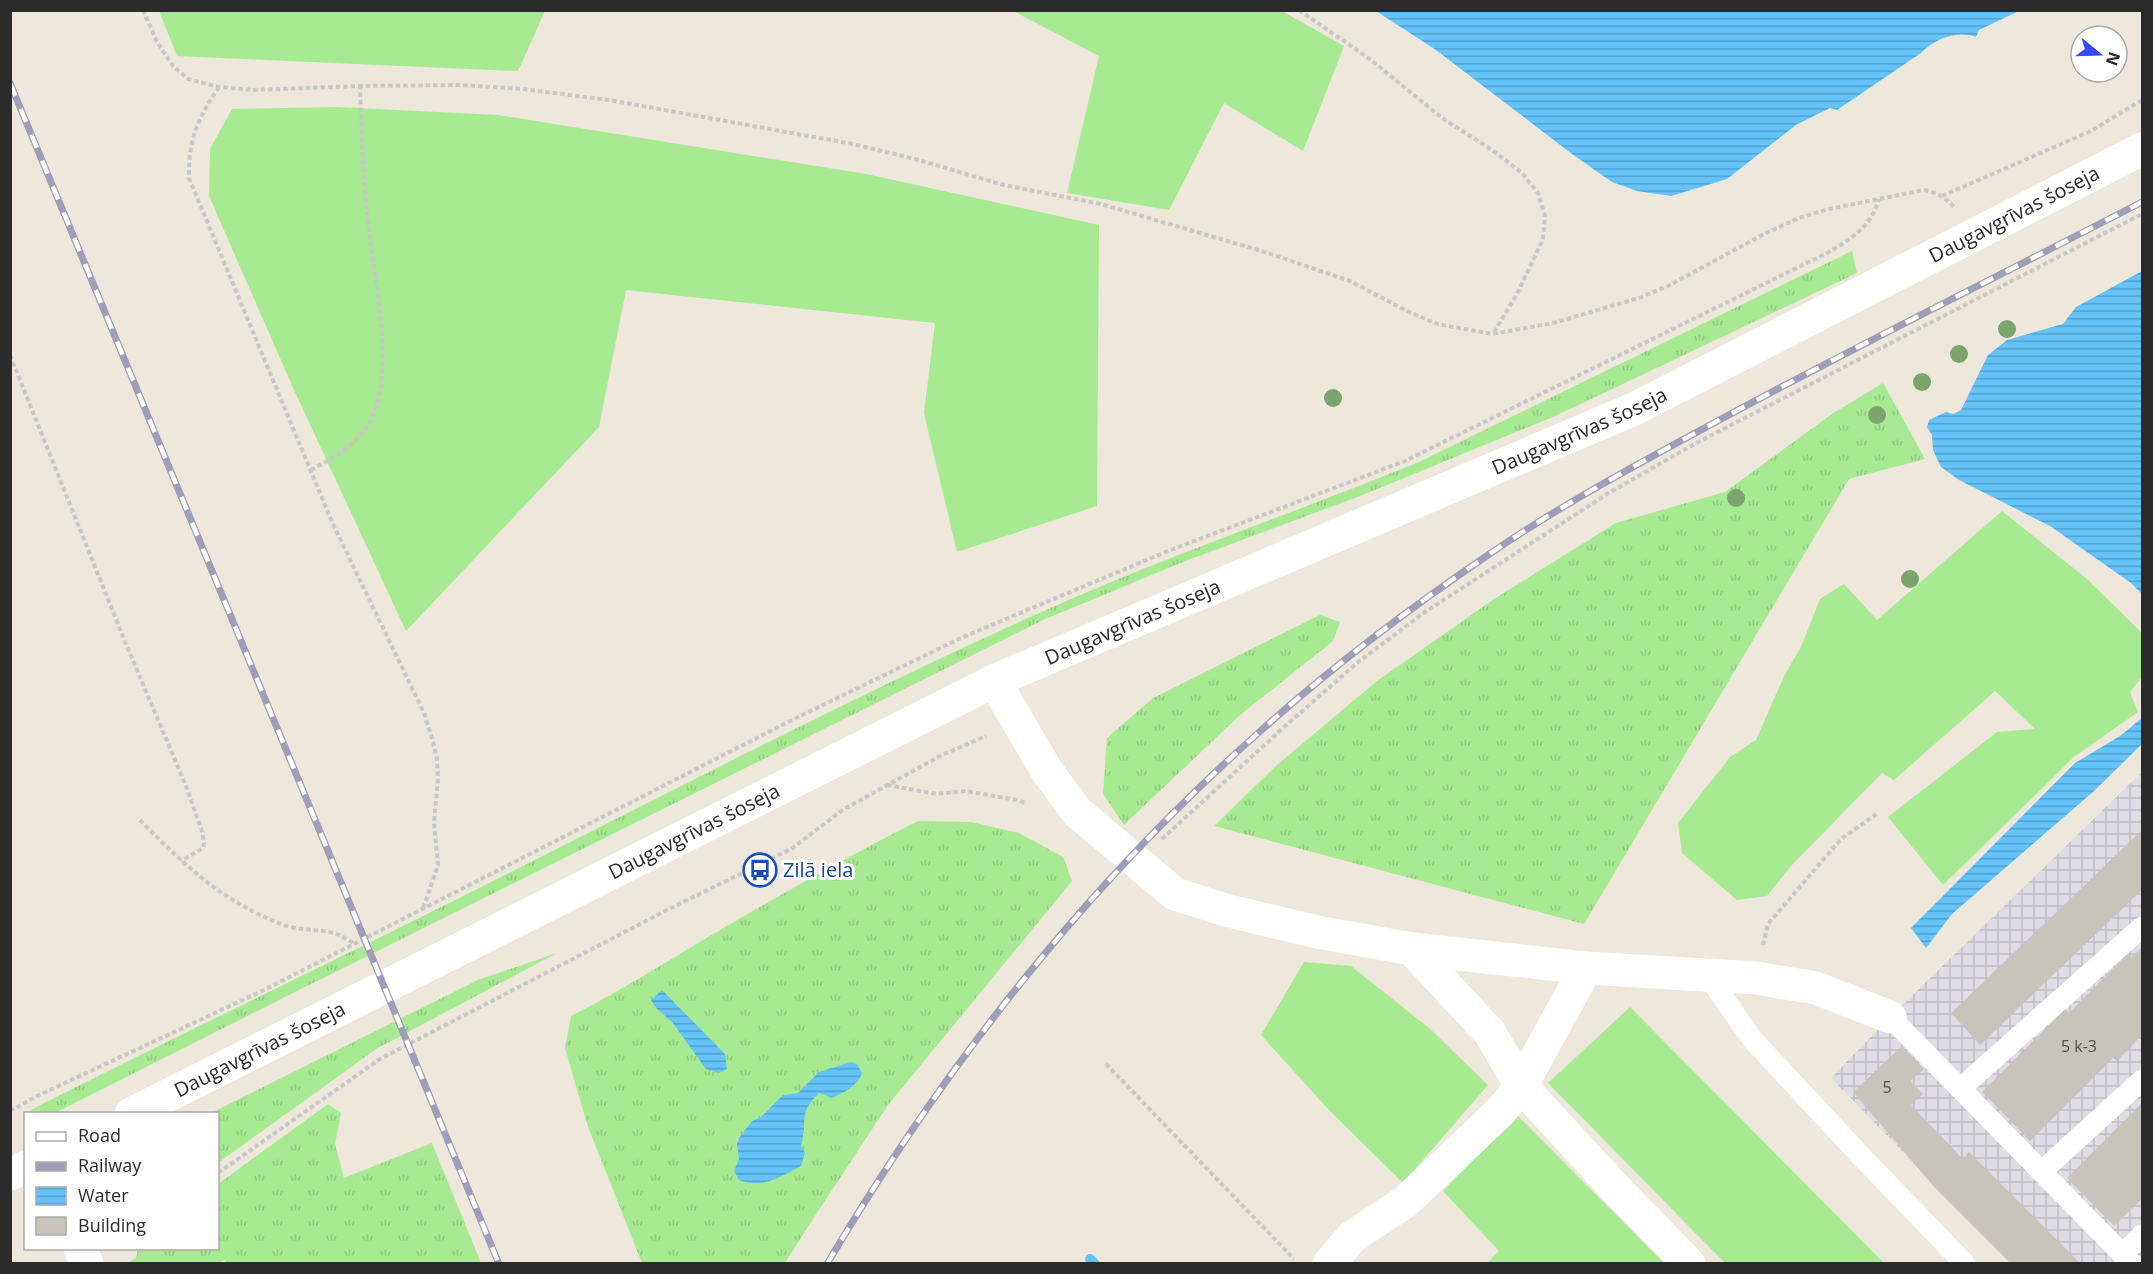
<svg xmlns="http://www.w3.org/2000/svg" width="2153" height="1274" font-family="'Open Sans',sans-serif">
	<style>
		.industrial { fill: url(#industrial-grid) }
		.grass { fill: url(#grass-tufts) }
		.garden { fill: #a7ea92 }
		.water { fill: url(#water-rules) }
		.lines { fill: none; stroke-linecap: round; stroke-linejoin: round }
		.stream { stroke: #64c4fa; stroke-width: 10 }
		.building { fill: #c9c4bb }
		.path { stroke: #c8c8c8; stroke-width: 4; stroke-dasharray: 4.5 3; stroke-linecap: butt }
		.service { stroke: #fff; stroke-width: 21 }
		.minor { stroke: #fff; stroke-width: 33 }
		.secondary { stroke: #fff; stroke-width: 33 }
		.rail-casing { stroke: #9d9eb7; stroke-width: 7 }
		.rail { stroke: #fff; stroke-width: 4.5; stroke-dasharray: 14; stroke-linecap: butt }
		.tree { fill: #7ba56d }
		.labels { text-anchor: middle; stroke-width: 6; stroke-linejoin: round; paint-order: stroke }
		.number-label { font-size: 16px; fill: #52504e }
		.street-label { font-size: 20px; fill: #2a2a2a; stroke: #fff }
		.transit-label { font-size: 20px; fill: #164399; stroke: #fff; text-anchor: start }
	</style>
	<defs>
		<pattern id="industrial-grid" width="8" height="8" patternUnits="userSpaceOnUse" patternTransform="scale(1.5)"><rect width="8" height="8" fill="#e0dce5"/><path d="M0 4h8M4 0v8" fill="none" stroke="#c0bdc5"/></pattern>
		<pattern id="grass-tufts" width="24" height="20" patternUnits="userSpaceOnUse" patternTransform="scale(1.5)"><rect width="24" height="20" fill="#a7ea92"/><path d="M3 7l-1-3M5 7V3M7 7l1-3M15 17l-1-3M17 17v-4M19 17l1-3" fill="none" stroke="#90c97e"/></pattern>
		<pattern id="water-rules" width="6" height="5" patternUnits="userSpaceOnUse" patternTransform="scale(1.5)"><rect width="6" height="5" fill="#64c4fa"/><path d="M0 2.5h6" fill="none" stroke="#539fcb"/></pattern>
	</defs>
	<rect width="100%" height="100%" fill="#eee7db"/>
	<!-- industrial -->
	<path class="industrial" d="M2142,772V1263H2011L1831,1078L1890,1017Z"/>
	<!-- grass -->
	<path class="grass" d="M1852,251L1857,273L1553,417L1360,496L1183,562L1043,620L283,998L55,1113H26L46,1102C203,1023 361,948 517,869C689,782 861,693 1037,614C1162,557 1292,514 1419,462Z
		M1883,383L1925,459L1849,479L1584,924L1214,826L1277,765L1377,681L1494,599L1616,523L1725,492L1832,414Z
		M1320,615L1340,622L1333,641L1240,715L1124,825L1103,794L1107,738L1153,698Z
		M918,821L971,822L1019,833L1063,857L1072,881L888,1105L809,1225L785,1263H642L588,1127L565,1048L571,1016C624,989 674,957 725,927C789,890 853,854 918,821Z
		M557,953L376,1049L218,1163V1114L211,1113L478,980Z
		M328,1104L341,1113L335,1144L344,1178L432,1143L481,1263L227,1264L225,1260L216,1264L127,1263L136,1258L138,1249L218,1248V1184Z"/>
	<!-- garden -->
	<path class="garden" d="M159,11H545L518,71L177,56Z
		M1013,11H1282L1344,46L1303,151L1224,103L1169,210L1067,193L1099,56Z
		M338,107L498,115L866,174L1099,225L1097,506L957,552L924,413L935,323L626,290L599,427L406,631L294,390L209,196L210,149L232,109Z
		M2002,511L2087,579L2142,633V677L2130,692L2138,712L2074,757L1943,885L1888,817L1997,732L2035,729L1995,691L1894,780L1882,773L1791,866L1767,896L1737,900L1682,853L1678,823L1730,757L1756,740L1784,676L1801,647L1820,599L1844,584L1877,620Z
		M1304,962L1351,966L1429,1028L1488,1085L1403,1183L1329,1110L1261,1035Z
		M1630,1007L1884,1263H1725L1548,1083Z
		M1517,1115L1664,1263H1487L1499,1251L1443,1191Z"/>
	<!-- water -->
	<path class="water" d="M1376,11H2019L1979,30L1976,37C1956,30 1935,39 1921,53L1837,110L1830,108L1796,125L1727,179L1671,196L1637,191L1612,182L1572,154L1436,50Z
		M2142,271V594L2131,583L2050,526L1959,480L1941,467L1933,450L1932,435L1927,427L1929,420L1946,412L1953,414L1961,410L1988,355L2007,340L2063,324L2076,307Z
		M2142,718V744L2094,791L1952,914L1926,948L1911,928L2075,763L2120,736Z
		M662,990L725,1054L727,1069L719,1073L706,1069L672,1022L656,1008L651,1000Z
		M851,1062L857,1064L862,1073C857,1087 844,1092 832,1098L819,1093C796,1116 809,1120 801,1145L805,1153L801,1166C779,1177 764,1189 739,1180L734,1171L739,1159L737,1144L739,1138L752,1121L761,1117L783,1095L798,1093L819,1072Z"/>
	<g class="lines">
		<!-- stream -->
		<path class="stream" d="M1090,1259L1095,1264"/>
	</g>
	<!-- building -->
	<path class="building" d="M2142,830V890L1980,1045L1951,1013Z
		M2142,947V1035L2117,1061L2113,1058L2030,1141L1982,1092L2065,1009L2069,1013L2127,954L2131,958Z
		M1902,1046L1924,1069L1910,1081L1923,1094L1911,1105L1963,1159L1969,1152L2081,1264H2011L1935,1188L1853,1092Z
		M2142,1103V1199L2114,1226L2067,1178Z"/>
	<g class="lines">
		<!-- path -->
		<path class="path" d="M143,10L157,42L173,66L188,79L219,87L253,90L360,86L461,85L523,89L609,100L853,144L915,159L1004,185L1101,204L1265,252L1350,281L1407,311L1437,324L1493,334L1553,323L1639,298L1668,286L1764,234L1799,218L1829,209L1924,190C1936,192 1946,198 1954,207
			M1299,10L1371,60L1442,118L1492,150L1522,173L1538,193L1545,216L1543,239L1517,294L1493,334
			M219,87C198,118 188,140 189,178L332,522L424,713L432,738L437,759L438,779L434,822L438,865L423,909
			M1942,196L2091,131L2142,100
			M10,355L126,644L186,786L202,831L204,843L203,848L181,861
			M311,470C331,459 355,446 368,425C399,374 372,272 367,214C363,171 361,128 360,86
			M887,785L937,794L966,791L1017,800L1027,804
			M140,820C184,865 224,903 284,925C300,931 318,929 334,933C341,935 348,940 355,944
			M1162,839L1283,728L1357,663L1422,614L1607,494L1698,442L2142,214
			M1763,945L1768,924L1841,839L1878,813
			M1106,1064L1294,1259
			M10,1111L37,1096L264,990L794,719L963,637L1168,551L1405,461L1827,253C1851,239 1871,227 1879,199
			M218,1173L380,1059L671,908L791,849L844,809L942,755L986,736"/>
		<!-- service -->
		<path class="service" d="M1707,975L1753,1040L1858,1153L1965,1264
			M1890,1017L2132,1264
			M1961,1088L2142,927
			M2041,1172L2142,1080
			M2123,1254L2142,1235"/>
		<!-- minor -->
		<path class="minor" d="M994,681L1047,771L1077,812L1175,894L1229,911L1317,932L1412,949L1586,968L1756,978L1816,988L1890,1017
			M1412,949L1490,1033L1521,1086L1616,1189L1689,1264
			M80,1248L87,1264
			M1329,1264L1352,1237L1405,1202L1501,1111L1521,1086L1586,968"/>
		<!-- secondary -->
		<g class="secondary">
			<path id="s1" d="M131,1114L994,681L1634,409L2142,149"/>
			<path d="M10,1174L26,1167"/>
		</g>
		<!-- rail casing -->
		<g class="rail-casing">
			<path id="rail" d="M10,83L499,1264
				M827,1264C943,1068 1086,886 1256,735C1329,669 1407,610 1488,555C1559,506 1636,465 1712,424C1854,347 1999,276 2142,202"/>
		</g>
		<!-- rail -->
		<use href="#rail" class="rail"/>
	</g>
	<!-- trees -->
	<g class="tree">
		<circle cx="2007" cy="329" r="9"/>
		<circle cx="1959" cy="354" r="9"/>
		<circle cx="1922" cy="382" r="9"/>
		<circle cx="1333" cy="398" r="9"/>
		<circle cx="1877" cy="415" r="9"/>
		<circle cx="1736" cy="498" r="9"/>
		<circle cx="1910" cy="579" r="9"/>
	</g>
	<!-- icons -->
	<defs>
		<g id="bus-ring" transform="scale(1.725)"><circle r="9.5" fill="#fff" stroke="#1a4fb4" stroke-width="1.5"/><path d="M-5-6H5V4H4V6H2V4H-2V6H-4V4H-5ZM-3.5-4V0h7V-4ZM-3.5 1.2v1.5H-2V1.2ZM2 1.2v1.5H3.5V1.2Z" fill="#1a4fb4"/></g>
	</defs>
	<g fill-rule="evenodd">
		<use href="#bus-ring" x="760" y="870"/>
	</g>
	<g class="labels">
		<!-- number labels -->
		<g class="number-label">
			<text x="2079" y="1052">5 k-3</text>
			<text x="1887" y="1093">5</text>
		</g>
		<!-- street labels -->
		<g class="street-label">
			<text dy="7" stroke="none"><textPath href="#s1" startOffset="2088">Daugavgrīvas šoseja</textPath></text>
			<text dy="7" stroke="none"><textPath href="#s1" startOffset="1602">Daugavgrīvas šoseja</textPath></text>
			<text dy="7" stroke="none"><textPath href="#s1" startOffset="1116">Daugavgrīvas šoseja</textPath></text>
			<text dy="7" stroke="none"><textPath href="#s1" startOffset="630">Daugavgrīvas šoseja</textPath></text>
			<text dy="7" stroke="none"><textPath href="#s1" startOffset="144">Daugavgrīvas šoseja</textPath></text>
		</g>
		<!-- transit labels -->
		<g class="transit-label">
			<text x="783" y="877">Zilā iela</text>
		</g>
	</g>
	<!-- border -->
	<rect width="2153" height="1274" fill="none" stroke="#2a2a2a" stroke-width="24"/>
	<!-- legend -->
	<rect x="24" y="1112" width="195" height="138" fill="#ffffff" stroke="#aaaaaa" stroke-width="1.5"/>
	<rect x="36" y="1132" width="30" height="9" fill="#ffffff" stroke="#aaaaaa" stroke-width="1.5"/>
	<text x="78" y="1142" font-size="18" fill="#2a2a2a">Road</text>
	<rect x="36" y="1162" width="30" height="9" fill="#9d9eb7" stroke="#aaaaaa" stroke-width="1.5"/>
	<text x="78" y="1172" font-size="18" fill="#2a2a2a">Railway</text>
	<rect x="36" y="1187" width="30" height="18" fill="url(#water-rules)" stroke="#aaaaaa" stroke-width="1.5"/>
	<text x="78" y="1202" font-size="18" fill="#2a2a2a">Water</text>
	<rect x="36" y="1217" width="30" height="18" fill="#c9c4bb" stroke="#aaaaaa" stroke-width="1.5"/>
	<text x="78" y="1232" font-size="18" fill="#2a2a2a">Building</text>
	<!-- north arrow -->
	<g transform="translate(2099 54) rotate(109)"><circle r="28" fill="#ffffff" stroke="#aaaaaa" stroke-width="1.5"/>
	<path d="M0-4.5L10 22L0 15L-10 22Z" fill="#3749ff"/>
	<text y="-9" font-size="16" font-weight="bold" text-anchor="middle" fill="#2a2a2a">N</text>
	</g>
</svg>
